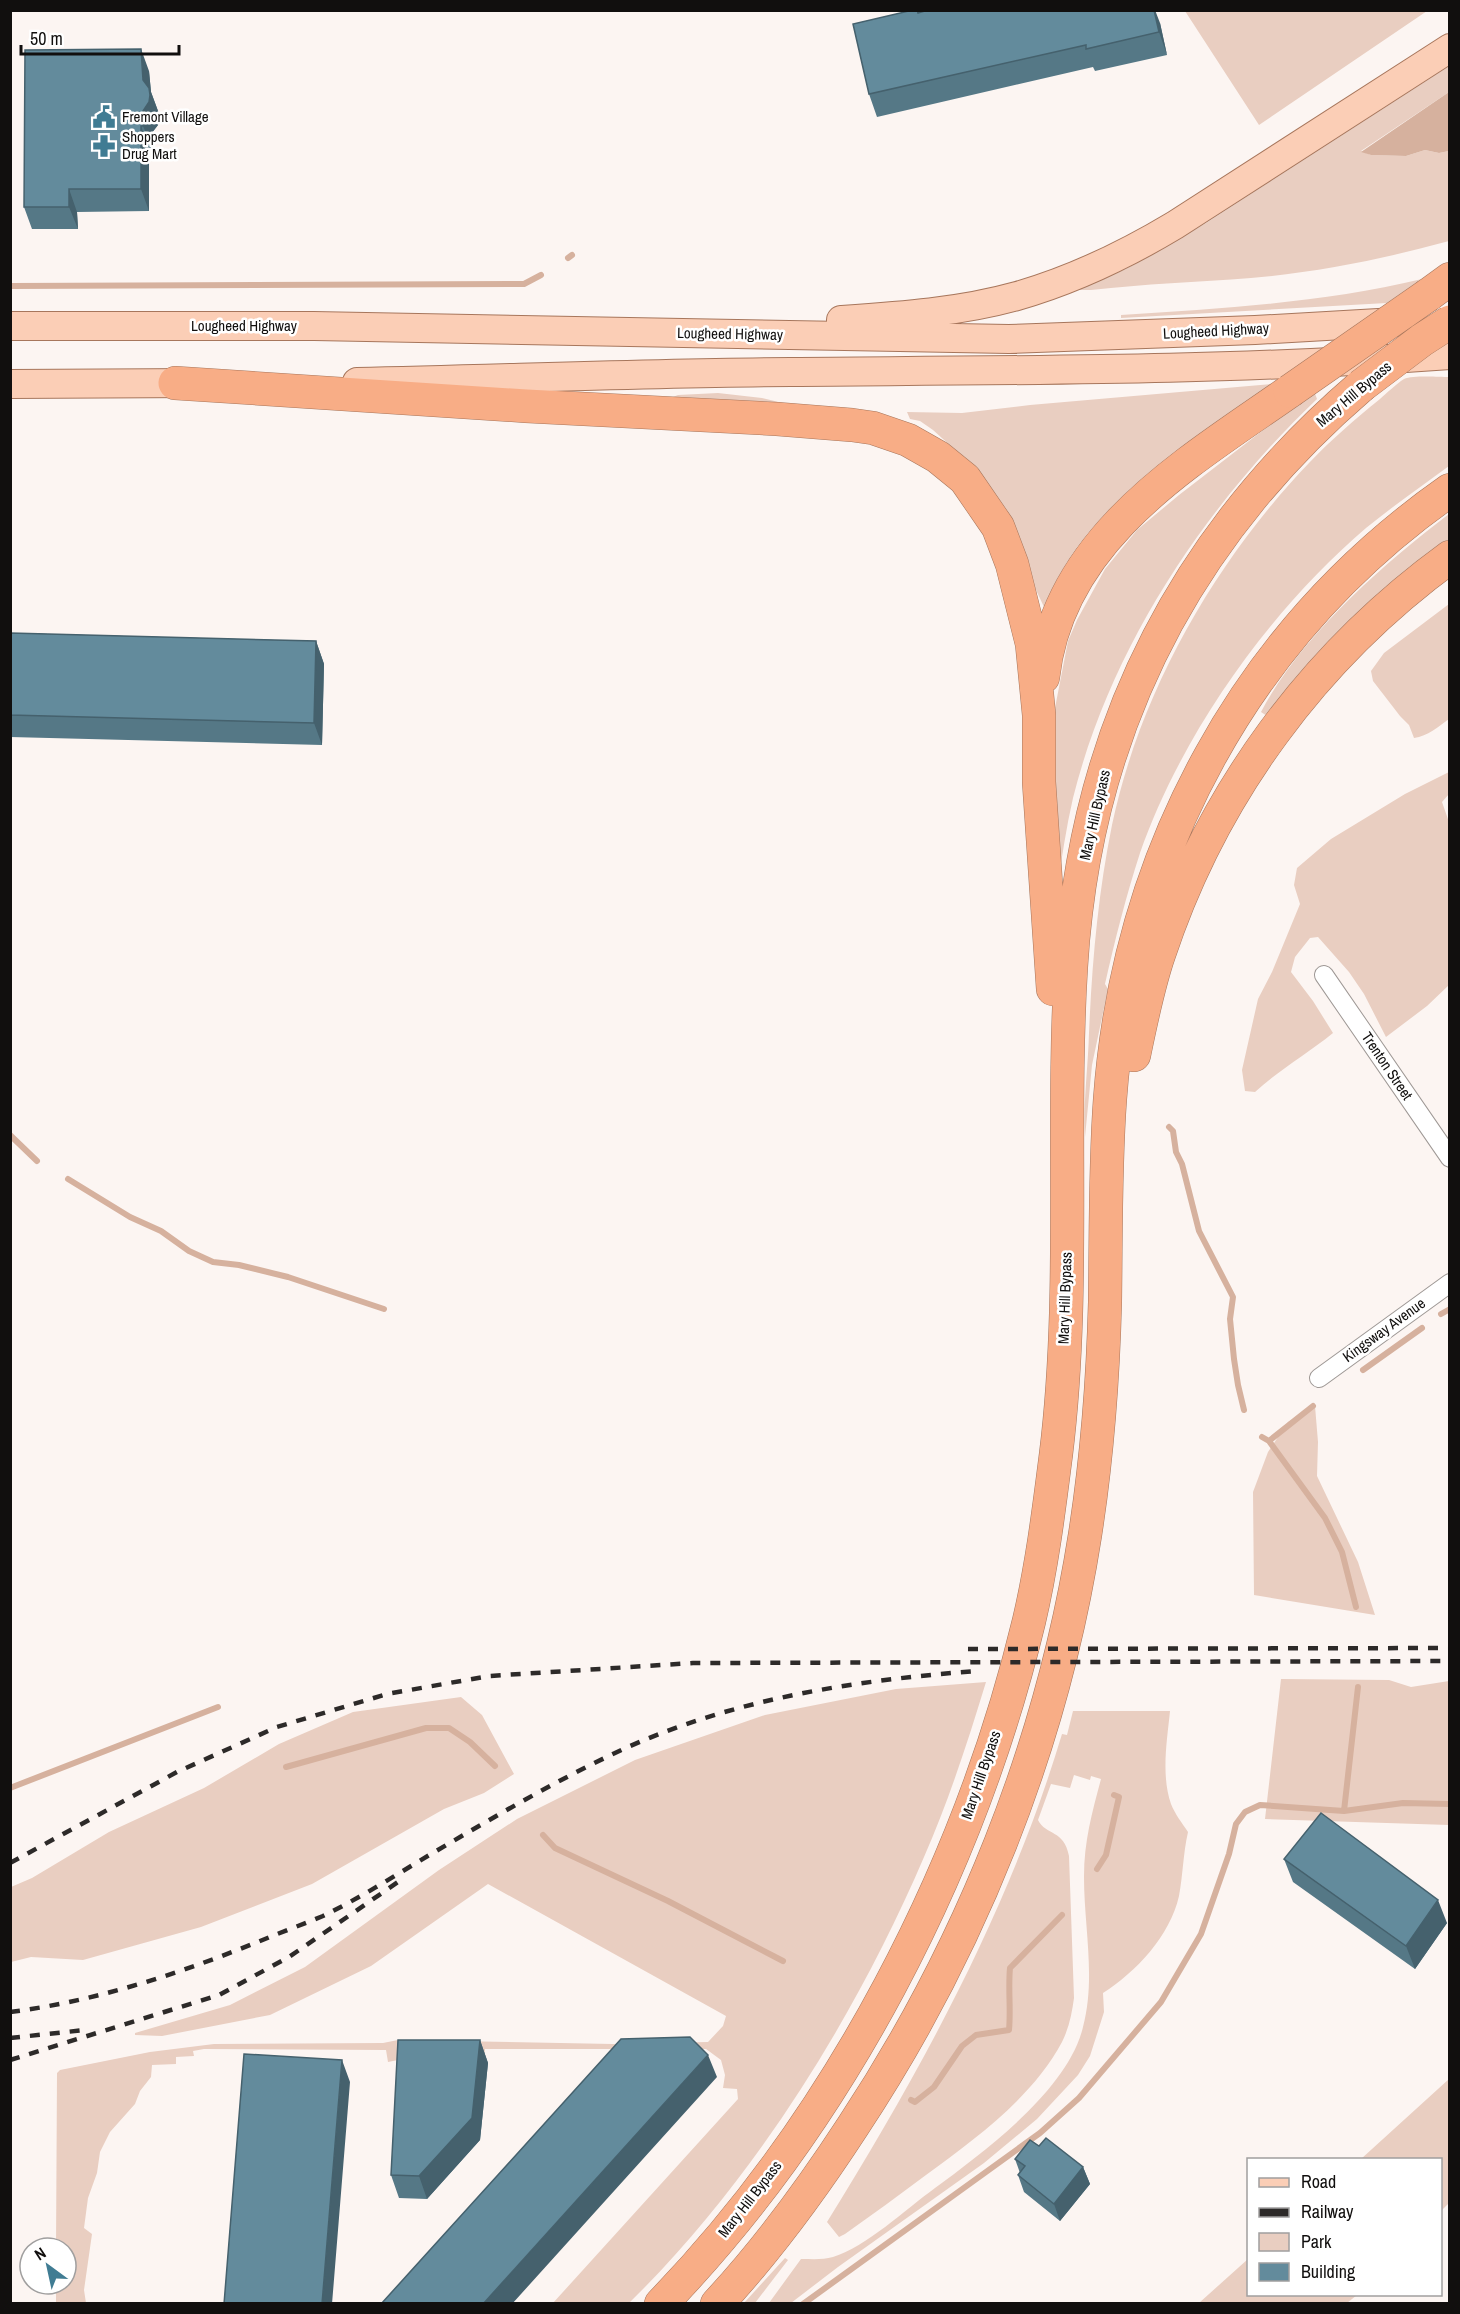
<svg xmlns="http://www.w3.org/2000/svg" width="1460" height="2314" font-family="'Archivo Narrow',sans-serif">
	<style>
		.green { fill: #e9cec1 }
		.water { fill: #d6b19e }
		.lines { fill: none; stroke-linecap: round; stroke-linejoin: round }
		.stream { stroke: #d6b19e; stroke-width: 6 }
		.street-casing { stroke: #9e9895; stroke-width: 20 }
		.primary-casing { stroke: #a7765c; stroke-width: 30 }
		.highway-casing { stroke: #a7765c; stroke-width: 34 }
		.street { stroke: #fff; stroke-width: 18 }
		.primary { stroke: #fbceb6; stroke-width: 28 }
		.highway { stroke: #f8ad86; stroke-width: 33 }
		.rail { stroke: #2d2a29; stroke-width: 4.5; stroke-dasharray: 10 10; stroke-linecap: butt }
		.highway-bridge-casing { stroke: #a7765c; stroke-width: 34; stroke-linecap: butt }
		.highway-bridge { stroke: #f8ad86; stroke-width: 33 }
		.wall { fill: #557886 }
		.shaded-wall { fill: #45616d }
		.building { fill: #638b9c; stroke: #45616d; stroke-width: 1.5 }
		.labels { text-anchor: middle; stroke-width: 5; stroke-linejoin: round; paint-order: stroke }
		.poi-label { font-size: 15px; fill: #110f0e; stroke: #fff; text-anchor: start }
		.street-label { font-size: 15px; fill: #110f0e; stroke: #fff }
	</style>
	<rect width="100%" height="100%" fill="#fcf5f2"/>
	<!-- green -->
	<path class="green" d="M1185,11H1427L1259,125Z
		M1449,66V92L1361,151L1371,155L1406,156L1425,150L1439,153L1449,151V241C1384,259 1319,272 1251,278C1198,282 1144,284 1091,290H1078L1126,269L1206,223Z
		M1422,279L1387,303L1121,318V315C1223,308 1323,303 1422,279Z
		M1449,377V466C1422,486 1393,506 1366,528C1270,610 1182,733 1140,853C1126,896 1115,940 1105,984L1108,989L1092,1065L1085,1137C1083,1103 1088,1068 1089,1033C1092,963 1098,894 1112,825C1140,692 1215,561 1309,463C1331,440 1355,419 1380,399C1387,393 1396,384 1404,379C1413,375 1439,377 1449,377Z
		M1272,384C1199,436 1116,485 1067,562C1058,576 1051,592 1044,607L1029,575L953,448L933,430L920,421L910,419L907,412L962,413L1030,405Z
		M1314,391L1317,399C1205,506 1111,646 1073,798C1066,828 1062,858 1057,888L1054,713L1068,641L1077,620L1105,569L1137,530L1179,495Z
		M718,393L762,398L787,404L668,399L678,395Z
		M1449,514V540L1366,607L1331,640L1267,716L1261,712C1301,636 1381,566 1449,514Z
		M1449,604V719C1438,727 1428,736 1414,738L1409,725L1400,716L1373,681L1371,671L1384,653Z
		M1449,772V794L1442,802L1450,825L1449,985L1427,1006L1386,1037L1364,994L1349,972L1318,937L1310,938L1295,957L1291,972L1313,1001L1333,1033C1307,1054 1279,1070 1255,1092L1245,1091L1242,1070L1258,999L1272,972L1300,904L1294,885L1297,868L1331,839L1405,794Z
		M1315,1406L1318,1442L1317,1476L1358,1562L1375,1615L1254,1595L1253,1492L1268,1452L1288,1422Z
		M1281,1679L1389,1680L1411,1687L1449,1681V1825L1265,1819Z
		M986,1682C968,1741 949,1800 924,1857C856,2016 753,2182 629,2303H553L738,2099L737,2089L723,2088L725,2075L721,2060L706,2049H485L484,2059L408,2058L388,2062L386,2050L204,2049L193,2051L194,2056L176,2057V2064L152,2065L151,2077L140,2091L135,2104L110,2132L100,2152L97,2173L88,2198L84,2228L92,2234L84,2290L86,2303L56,2304V2284H66V2248H56L57,2073L60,2070L150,2052L214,2044L383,2043L398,2040L613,2044L708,2042L723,2026L726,2016L488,1884L371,1966L270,2015L162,2036L135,2035V2033L230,2005L305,1967L439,1870L517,1819L635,1760L765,1715L896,1689Z
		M461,1697L482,1715L514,1774L484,1793L444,1809L312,1884L201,1927L83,1960L31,1957L11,1962V1887L32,1878L109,1832L204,1788L279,1744L353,1712Z
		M1073,1711H1170C1167,1741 1161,1775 1171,1804C1175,1814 1182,1823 1188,1832C1183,1854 1183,1875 1179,1896C1170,1936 1136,1972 1103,1993L1104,2012L1090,2056L1078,2075L1037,2119L984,2163L838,2267L791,2303H769L801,2259C812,2259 823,2260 833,2257C866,2247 906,2209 935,2188C985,2151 1068,2090 1083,2027C1096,1978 1084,1927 1084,1877C1084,1841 1092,1813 1101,1779L1091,1776L1090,1780L1074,1775L1070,1788L1051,1784L1038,1820C1046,1836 1064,1829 1069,1856L1074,1998C1072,2013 1069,2028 1062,2042C1032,2098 976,2138 926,2175C899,2195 872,2215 845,2234L839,2237L827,2222C922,2069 1010,1908 1062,1734L1067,1735Z
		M1449,2079V2203L1441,2211L1440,2160L1361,2159Z
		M785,2258L788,2260L755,2303H744Z
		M1248,2259V2294L1357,2295L1347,2303H1199Z"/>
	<!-- water -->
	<path class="water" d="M1449,92V151L1439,153L1425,150L1406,156L1371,155L1361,152Z"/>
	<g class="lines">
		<!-- stream -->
		<path class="stream" d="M568,258L572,255
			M10,286L524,284L541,275
			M1169,1127L1173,1131L1176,1152L1182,1164L1199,1231L1233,1297L1230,1319L1234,1359L1238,1385L1244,1410
			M10,1135L37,1161
			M68,1179L130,1217L161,1231L189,1251L213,1262L239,1265L288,1277L384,1309
			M1441,1314L1450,1309
			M1363,1370L1422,1328
			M1262,1437L1269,1441L1325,1518L1342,1552L1356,1607
			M1269,1441L1313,1406
			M286,1767L426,1728H449L470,1742L495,1766
			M10,1788L218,1707
			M1344,1811L1358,1687
			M543,1835L555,1848L668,1901L783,1961
			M1097,1869L1106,1855L1119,1797L1114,1795
			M911,2100L915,2102L934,2087L962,2046L976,2035L1009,2030C1011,2009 1008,1989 1010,1968L1062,1915
			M803,2304L1040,2133L1079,2098L1161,2002L1201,1934L1229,1854L1236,1824L1245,1812L1260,1805L1344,1811L1403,1803L1450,1804"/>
		<!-- street casing -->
		<g class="street-casing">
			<path id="street" d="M1324,975L1450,1158
				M1319,1378L1450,1283"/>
		</g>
		<!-- primary casing -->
		<g class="primary-casing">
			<path id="primary" d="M841,320C900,316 960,312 1017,296C1073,280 1125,255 1175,225L1450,48
				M10,326H314L1009,339L1255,330L1396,322
				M357,382C502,379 646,373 791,372C1010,370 1230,371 1450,355
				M10,384L197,383"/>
		</g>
		<!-- highway casing -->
		<g class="highway-casing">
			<path id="highway" d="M1428,295L1450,279
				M175,383L526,406L777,419L852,425L873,428L908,440L938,457L965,479L998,527L1012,564L1032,644L1039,715V782L1053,989
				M1043,677C1058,538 1187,463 1290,391
				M1134,1055C1141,1021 1148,986 1159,954C1212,794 1314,656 1450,557
				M661,2304C840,2119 969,1870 1029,1621C1042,1566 1049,1509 1056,1454C1076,1292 1061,1128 1071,967C1085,732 1183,539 1361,386
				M717,2304C768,2249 812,2189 853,2126C970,1949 1052,1746 1085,1535C1097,1458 1103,1380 1105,1302C1106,1234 1105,1167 1110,1099C1128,853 1246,633 1450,490"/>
		</g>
		<!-- street -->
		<use href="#street" class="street"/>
		<!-- primary -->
		<use href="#primary" class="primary"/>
		<!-- highway -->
		<use href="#highway" class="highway"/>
		<!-- rail -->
		<path class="rail" d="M968,1649L1450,1648
			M10,1863L177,1772L277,1727L387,1694L489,1676L693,1663L1450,1661
			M10,2012C98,2001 184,1972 265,1939C284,1931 304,1924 323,1916C360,1898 396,1875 431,1854C496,1816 560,1778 628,1747C738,1698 857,1680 977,1671
			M10,2038L85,2030
			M10,2060L219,1995L289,1957L398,1882"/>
		<!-- highway-bridge casing -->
		<g class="highway-bridge-casing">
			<path id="highway-bridge" d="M1361,386L1422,340L1450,322
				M1290,391L1428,295"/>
		</g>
		<!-- highway-bridge -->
		<use href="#highway-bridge" class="highway-bridge"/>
	</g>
	<!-- wall -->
	<path class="wall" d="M918,13L1160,23L1167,55L1095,71L1093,67L877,117L869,94Z
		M149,71L151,92L158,111L159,118L158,125L151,134L152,148H149V211L77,212L78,229H32L24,207Z
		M10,633L316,641L324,664L322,745L10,737Z
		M1284,1859L1447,1923L1415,1969L1293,1882Z
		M480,2040L488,2063L480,2140L427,2199L399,2198L391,2175Z
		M1039,2146L1083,2167L1090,2184L1060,2221L1024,2192L1018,2175L1020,2173L1015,2159Z"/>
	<!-- shaded-wall -->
	<path class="shaded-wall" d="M1154,10H1155L1160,23L1167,55L1159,32Z
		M141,49L149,71L151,92L158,111L159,118L158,125L151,134L152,148L143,126V80Z
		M141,126L149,148V211L141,189Z
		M69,189L77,212L78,229L69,207Z
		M316,641L324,664L322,745L314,723Z
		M1438,1900L1447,1923L1415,1969L1406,1946Z
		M480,2040L488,2063L480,2140L427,2199L419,2176Z
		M708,2055L717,2077L512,2304H483Z
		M342,2060L350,2082L332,2304H322Z
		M1083,2167L1090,2184L1060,2221L1054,2204Z"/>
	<!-- building -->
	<path class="building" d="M913,10H917L918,13L928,10H1154L1159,32L1086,49V45L869,94L853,24Z
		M141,49L143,80L149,88L150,95L149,102L143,111V126H141V189H69V207H24L25,50Z
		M10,633L316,641L314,723L10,715Z
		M1321,1813L1438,1900L1406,1946L1284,1859Z
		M690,2037L708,2055L483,2304H381L621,2039Z
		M398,2040H480L472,2118L419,2176L391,2175Z
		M244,2054L342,2060L322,2304H224Z
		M1046,2138L1083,2167L1054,2204L1018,2175L1025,2166L1015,2159L1030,2140L1039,2146Z"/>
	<!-- icons -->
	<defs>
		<g id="civic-bare" transform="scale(1.8)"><path d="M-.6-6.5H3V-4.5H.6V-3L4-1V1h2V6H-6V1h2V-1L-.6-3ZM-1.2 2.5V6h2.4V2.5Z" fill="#407c93" stroke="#fff" stroke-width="2.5" paint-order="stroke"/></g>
		<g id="pharmacy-bare" transform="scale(1.8)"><path d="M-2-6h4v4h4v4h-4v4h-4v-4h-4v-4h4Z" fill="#407c93" stroke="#fff" stroke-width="2.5" paint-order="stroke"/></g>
	</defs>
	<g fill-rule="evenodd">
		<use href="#civic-bare" x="104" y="117"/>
		<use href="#pharmacy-bare" x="104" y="146"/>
	</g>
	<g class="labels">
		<!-- poi labels -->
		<g class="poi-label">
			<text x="122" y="122">Fremont Village</text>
			<text x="122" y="142">Shoppers<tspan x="122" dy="17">Drug Mart</tspan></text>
		</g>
		<!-- street labels -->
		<g class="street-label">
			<text x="244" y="331">Lougheed Highway</text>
			<text transform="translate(1216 331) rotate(-3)" y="5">Lougheed Highway</text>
			<text transform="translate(730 334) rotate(1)" y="5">Lougheed Highway</text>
			<text transform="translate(1354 394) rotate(-40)" y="5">Mary Hill Bypass</text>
			<text transform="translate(1095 815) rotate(-77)" y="5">Mary Hill Bypass</text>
			<text transform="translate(1387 1066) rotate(56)" y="5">Trenton Street</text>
			<text transform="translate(1065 1298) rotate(-88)" y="5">Mary Hill Bypass</text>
			<text transform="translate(1384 1330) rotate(-36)" y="5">Kingsway Avenue</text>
			<text transform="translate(981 1775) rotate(-71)" y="5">Mary Hill Bypass</text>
			<text transform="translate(750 2199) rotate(-52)" y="5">Mary Hill Bypass</text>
		</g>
	</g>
	<!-- border -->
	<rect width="1460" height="2314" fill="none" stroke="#110f0e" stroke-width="24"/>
	<!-- legend -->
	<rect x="1247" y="2158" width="195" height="138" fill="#ffffff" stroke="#a09f9f" stroke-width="1.5"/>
	<rect x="1259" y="2178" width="30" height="9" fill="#fbceb6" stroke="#a09f9f" stroke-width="1.5"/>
	<text x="1301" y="2188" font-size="18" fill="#110f0e">Road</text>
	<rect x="1259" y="2208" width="30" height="9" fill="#2d2a29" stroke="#a09f9f" stroke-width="1.5"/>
	<text x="1301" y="2218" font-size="18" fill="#110f0e">Railway</text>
	<rect x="1259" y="2233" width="30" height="18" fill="#e9cec1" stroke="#a09f9f" stroke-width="1.5"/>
	<text x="1301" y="2248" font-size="18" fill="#110f0e">Park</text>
	<rect x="1259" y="2263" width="30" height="18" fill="#638b9c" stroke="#a09f9f" stroke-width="1.5"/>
	<text x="1301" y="2278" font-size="18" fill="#110f0e">Building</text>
	<!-- north arrow -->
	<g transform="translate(48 2266) rotate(327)"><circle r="28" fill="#ffffff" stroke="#a09f9f" stroke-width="1.5"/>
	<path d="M0-4.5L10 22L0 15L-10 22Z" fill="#407c93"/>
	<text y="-9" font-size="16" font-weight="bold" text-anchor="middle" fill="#110f0e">N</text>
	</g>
	<!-- scale -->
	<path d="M21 45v9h158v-9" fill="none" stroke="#110f0e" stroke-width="3"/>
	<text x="30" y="45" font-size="18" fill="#110f0e" stroke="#ffffff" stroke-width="4.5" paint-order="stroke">50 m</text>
</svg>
